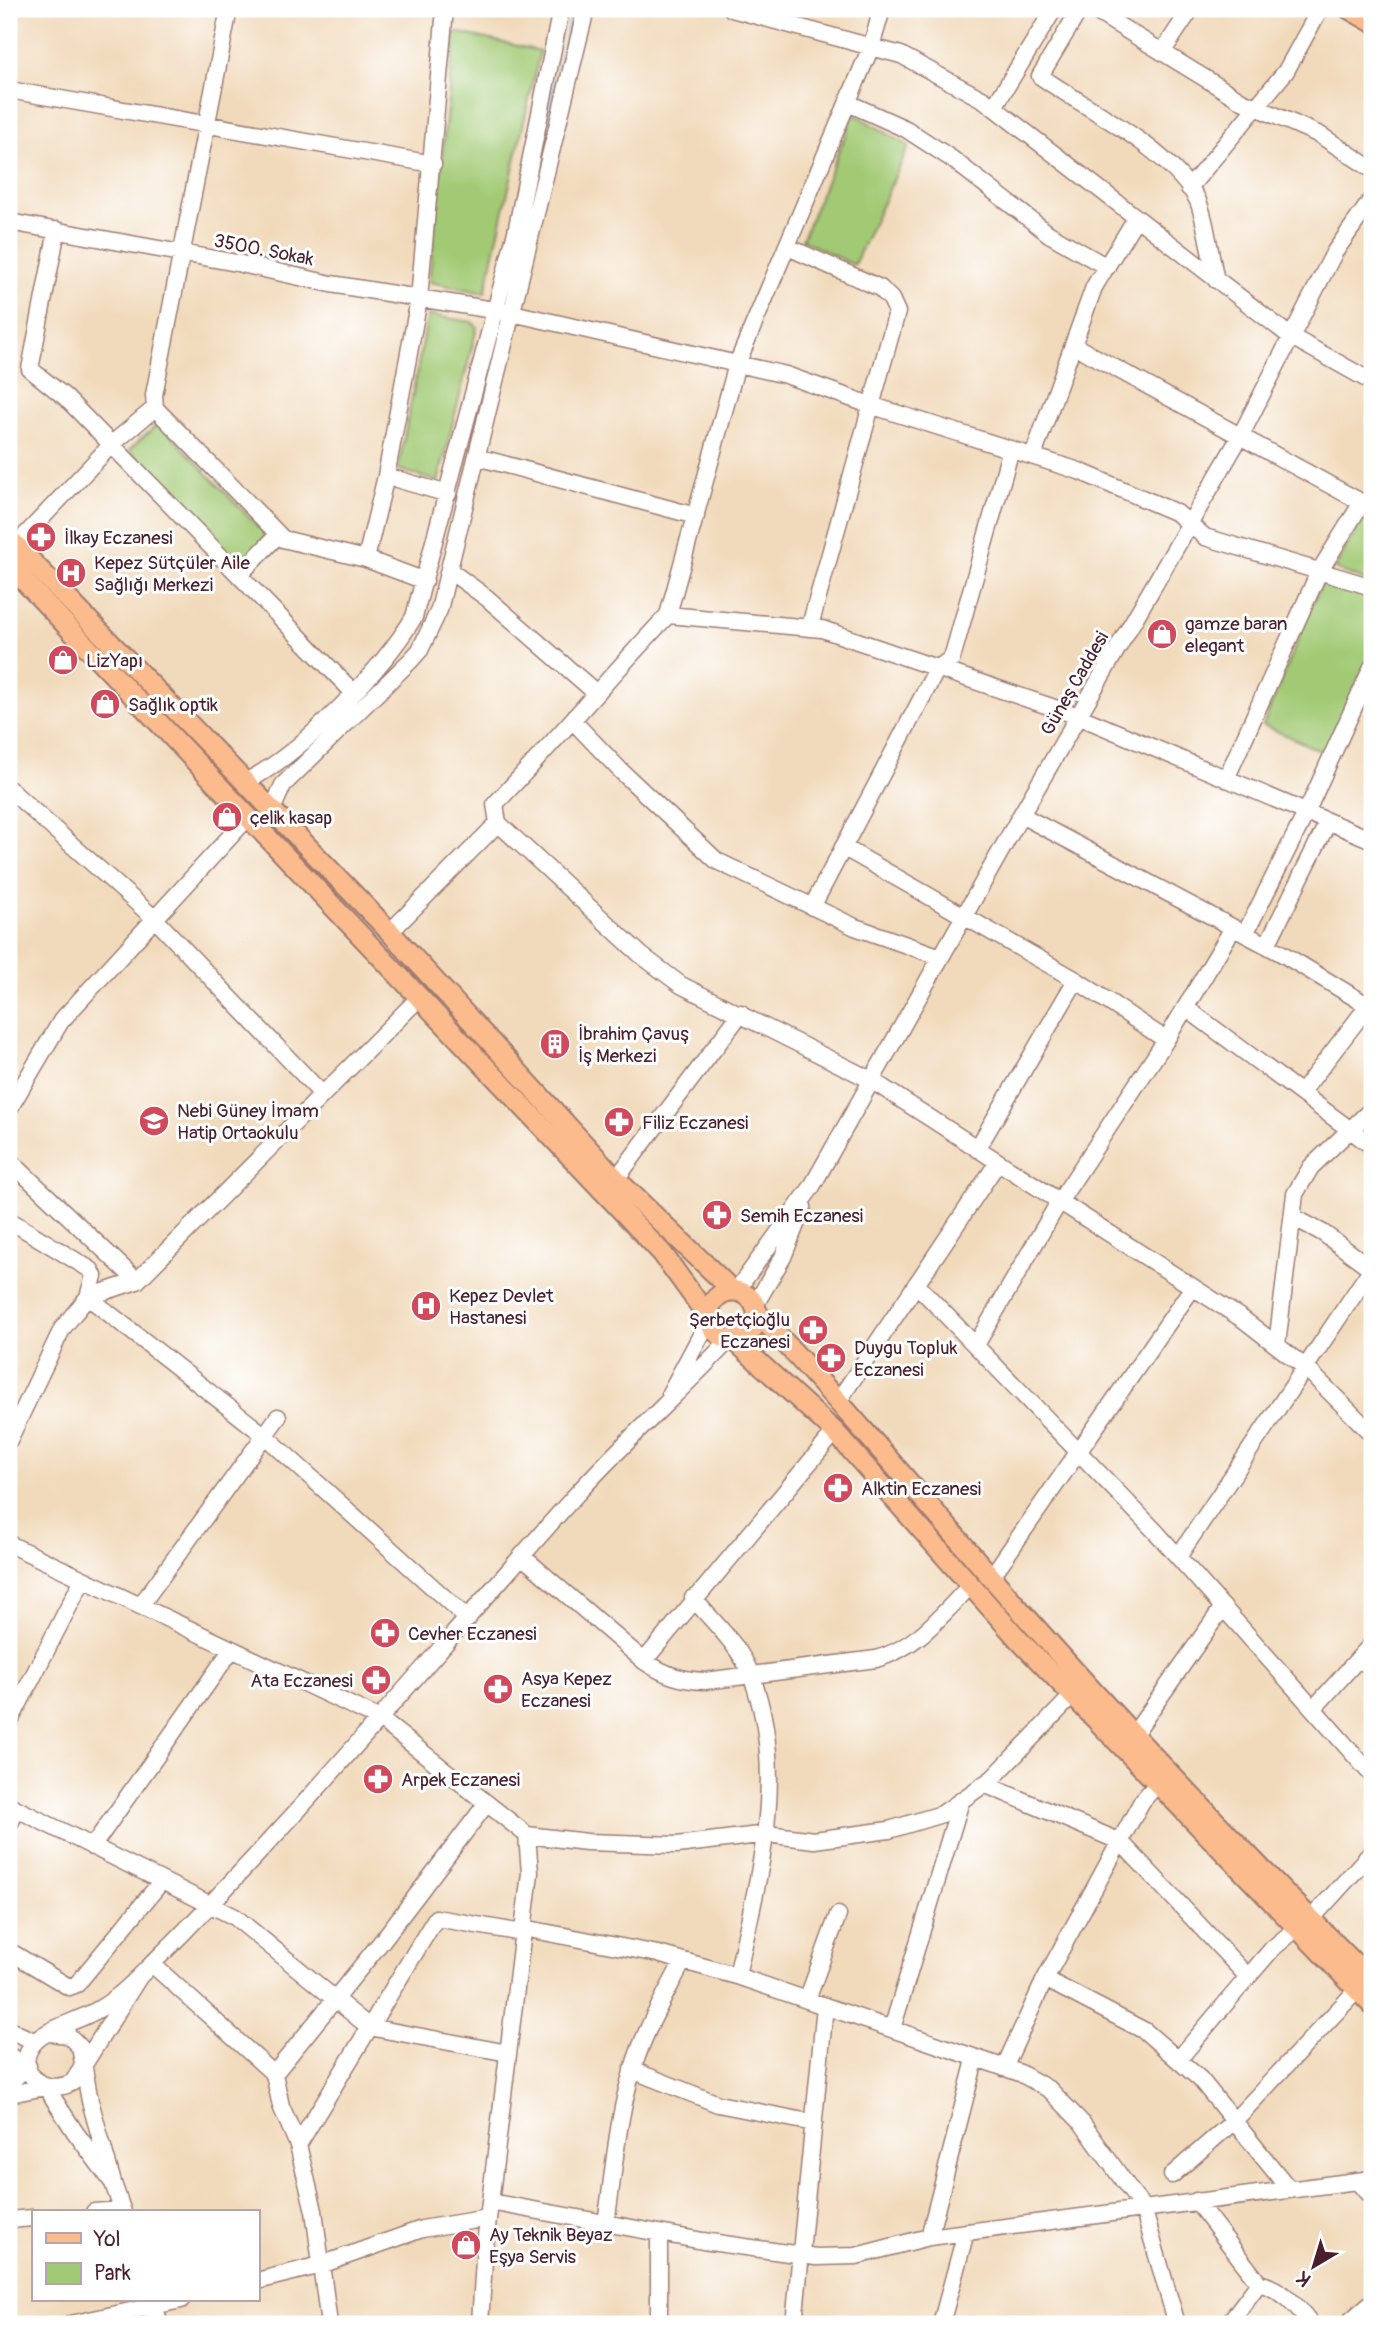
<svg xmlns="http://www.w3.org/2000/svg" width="1381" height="2333" font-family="Pangolin,sans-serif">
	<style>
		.green { fill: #a2ca75; stroke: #767450; stroke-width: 2 }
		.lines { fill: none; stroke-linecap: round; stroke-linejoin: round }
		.stream { stroke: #7bb9ef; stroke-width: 3.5 }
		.minor-casing { stroke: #9e7c73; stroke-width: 19 }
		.major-casing { stroke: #9e7c73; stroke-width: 23 }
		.minor { stroke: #fff; stroke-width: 16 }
		.major { stroke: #fbbb8c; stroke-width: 19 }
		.labels { text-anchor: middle; stroke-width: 6; stroke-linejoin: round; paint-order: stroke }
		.street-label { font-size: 19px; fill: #4a1f2b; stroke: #fff }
		.poi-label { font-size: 19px; fill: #4a1f2b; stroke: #fff; text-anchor: start }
	</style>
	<rect width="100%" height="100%" fill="#fff"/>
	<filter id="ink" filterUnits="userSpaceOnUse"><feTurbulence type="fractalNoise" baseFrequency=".0143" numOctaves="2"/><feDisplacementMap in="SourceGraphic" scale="14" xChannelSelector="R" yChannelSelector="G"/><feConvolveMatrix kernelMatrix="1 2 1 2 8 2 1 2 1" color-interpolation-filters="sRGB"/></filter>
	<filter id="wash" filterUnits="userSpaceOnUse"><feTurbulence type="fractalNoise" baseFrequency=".00686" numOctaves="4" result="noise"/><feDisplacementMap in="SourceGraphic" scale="28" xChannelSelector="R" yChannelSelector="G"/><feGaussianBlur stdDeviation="1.57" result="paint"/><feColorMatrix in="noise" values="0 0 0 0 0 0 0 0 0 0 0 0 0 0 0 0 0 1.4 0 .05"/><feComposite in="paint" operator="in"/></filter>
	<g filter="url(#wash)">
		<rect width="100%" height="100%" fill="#f1dabb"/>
		<!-- green -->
		<path class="green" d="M455,32L540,51L485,293L429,282Z
			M854,114L909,146L854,265L802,240Z
			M428,315L472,322L477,327L438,482L398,469Z
			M157,425H161L265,534L259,546L238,562L129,450Z
			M1368,514L1372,516V583L1335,569L1362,516Z
			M1328,579L1372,594V657L1328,746L1321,751L1263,725L1321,584Z"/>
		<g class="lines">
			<!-- stream -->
			<path class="stream" d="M541,146L573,9"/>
		</g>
	</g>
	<g filter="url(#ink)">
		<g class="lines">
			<!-- minor casing -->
			<g class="minor-casing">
				<path id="minor" d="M229,9L154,395L155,408L283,539L366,559L425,581
					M732,9L901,55L984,100L1290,336L1372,382
					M882,9L871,47L737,364L668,615L822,629L1078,716L1372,840
					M1080,9L1040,76C1088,110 1164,145 1196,197C1205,212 1211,261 1216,280
					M1092,9L1242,101L1320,135L1372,169
					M1163,51L1191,9
					M9,90L433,164
					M848,103L906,129L952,159L1049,234L1107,267
					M994,107L1054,9
					M1189,188L1286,71L1320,9
					M9,222L237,263L331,284L512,313L786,375L870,405L1079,471L1177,513L1205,537L1372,587
					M57,230L30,369L65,397L354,693
					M788,247L880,288L891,299L897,312L810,626
					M1073,345L1372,508
					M1033,456L1094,287L1136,218
					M477,457L696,516
					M386,476L448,494
					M16,545L112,444L155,408
					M366,559L386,476L419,299L445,9
					M450,571L487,598L595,692
					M239,575L278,535
					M574,722L621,771L717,861L855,927L941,957
					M1226,779L1319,572L1361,504
					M245,782C300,755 383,669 414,617L516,232L561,9
					M9,789L155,919L322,1094
					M272,810L283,785L411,660L420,650L439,610L586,9
					M1021,815L1281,953L1372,1008
					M498,823L641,955L681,985L871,1080L1244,1320L1306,1368L1372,1434
					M843,847L1076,980L1166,1040
					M812,907L937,669L952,658L1011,449
					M390,932L498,823L495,804C555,742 609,677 668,615
					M1245,934L1306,813L1372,667
					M1267,945L1328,822
					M1186,1008L1372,1146
					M1301,1093L1368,1006
					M9,1109L61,1021L249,816
					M977,1149L1076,980
					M9,1160L137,1281
					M616,1179L741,1013
					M1293,1217L1323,1233L1372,1269
					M9,1220L91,1270L94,1276L88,1297L264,1435L468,1619
					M916,1284L1156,1532L1372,1775
					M736,1291L811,1188L1021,815L1241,435L1334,253L1372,199
					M755,1305L783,1257L803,1207
					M976,1345L1059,1202L1166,1040L1233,928
					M1277,1345L1295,1194L1311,1167L1372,1109
					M670,1393L709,1320
					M839,1400L998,1162
					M9,1440L62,1329L73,1315L88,1297L137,1281L419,998
					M9,1544L380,1719L527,1835L530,1873L485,2244L480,2324
					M523,1557L644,1661C665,1675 680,1680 705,1681L876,1659C917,1648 942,1614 971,1585
					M1178,1557L1372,1268
					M992,1576L1193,1287
					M693,1598C713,1622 740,1646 751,1675C789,1773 758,1878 737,1976
					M140,1606L278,1417
					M1358,1659L1372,1644
					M644,1661L835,1432
					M1315,1707L1358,1659L1372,1667
					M9,1723L83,1579
					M1134,1734L1223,1607
					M984,1784L1121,1842L1248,1977L1178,2060
					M9,1805L235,1917L369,2027L508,2053
					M9,1825L17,1809
					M527,1835L587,1842L677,1845L767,1834L814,1840L889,1830L942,1814L993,1778L1073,1695
					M92,1847L232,1649
					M1311,1919L1372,1852
					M523,1928L658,1954L737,1976L1020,2073L1050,2090L1082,2123L1143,2208L1177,2324
					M9,1951L69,1987L77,1984L161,1882
					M152,1964L274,2074
					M139,1977L73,2082C45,2098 12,2071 33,2044C44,2029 82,2020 99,2009C124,1995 144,1971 164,1952C210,1906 254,1858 298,1810C391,1707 481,1601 574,1497C624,1442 679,1393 730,1339
					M1248,1977L1273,1948L1297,1928
					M1045,1979L1145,2031L1200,2079L1289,2189
					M807,2000L838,1915
					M892,2029L961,1801
					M9,2030L34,2041
					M9,2056L28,2066
					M1004,2068L1045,1979L1142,1801L1158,1783
					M632,2070L718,2104L814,2123
					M9,2083L28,2066
					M9,2094L46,2087L75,2132L113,2183L90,2101L80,2047L68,2035L50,2033
					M298,2145L281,2106L274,2074L382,1941L487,1803
					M1172,2175L1234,2121L1357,1990
					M1357,2181L1372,2198
					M113,2183L123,2212
					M1196,2201L1259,2283L1228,2324
					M490,2202L703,2241L816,2257L856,2256L929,2237L1372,2179
					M94,2212L122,2210
					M9,2220L33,2218
					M606,2223C614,2172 617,2118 633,2069C644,2031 665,1996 683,1961
					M659,2233V2324
					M929,2237L975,2060
					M257,2281L321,2265L422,2229L488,2218
					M1259,2283C1282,2289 1297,2305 1311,2324
					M152,2300L160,2324
					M71,2324L181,2300
					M329,2324L314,2211L298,2145L436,1918L523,1933
					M794,2324L825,2006
					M941,2324L966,2232
					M1347,2324L1372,2302"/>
			</g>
			<!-- major casing -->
			<g class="major-casing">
				<path id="major" d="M1349,9L1372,22
					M9,538L390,932L616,1179L733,1291
					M9,565L662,1253L709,1318
					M709 1315a24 24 0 1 1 48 0a24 24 0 1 1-48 0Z
					M757,1313C854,1415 943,1524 1037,1629C1144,1750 1258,1866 1372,1981
					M733,1339L835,1432L1019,1640L1372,2005"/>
			</g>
			<!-- minor -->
			<use href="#minor" class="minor"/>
			<!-- major -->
			<use href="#major" class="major"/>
		</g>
	</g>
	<!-- icons -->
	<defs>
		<g id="pharmacy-disc" transform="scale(1.575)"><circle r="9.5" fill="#d1495b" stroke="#fff"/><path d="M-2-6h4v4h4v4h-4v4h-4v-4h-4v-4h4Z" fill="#fff"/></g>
		<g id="hospital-disc" transform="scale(1.575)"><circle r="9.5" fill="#d1495b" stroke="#fff"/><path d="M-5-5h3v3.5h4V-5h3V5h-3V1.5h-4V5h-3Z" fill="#fff"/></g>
		<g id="shop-disc" transform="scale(1.575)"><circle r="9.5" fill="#d1495b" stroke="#fff"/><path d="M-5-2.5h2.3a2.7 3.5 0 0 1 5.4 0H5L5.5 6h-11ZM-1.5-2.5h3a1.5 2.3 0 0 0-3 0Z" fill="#fff"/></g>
		<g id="building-disc" transform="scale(1.575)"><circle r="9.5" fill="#d1495b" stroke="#fff"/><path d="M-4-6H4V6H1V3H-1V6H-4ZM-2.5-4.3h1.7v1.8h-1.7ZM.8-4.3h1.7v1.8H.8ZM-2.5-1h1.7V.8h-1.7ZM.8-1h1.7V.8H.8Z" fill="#fff"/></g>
		<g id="school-disc" transform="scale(1.575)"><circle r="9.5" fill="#d1495b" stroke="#fff"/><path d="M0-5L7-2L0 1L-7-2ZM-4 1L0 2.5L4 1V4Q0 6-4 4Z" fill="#fff"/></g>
	</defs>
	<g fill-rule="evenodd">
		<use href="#pharmacy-disc" x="41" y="537"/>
		<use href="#hospital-disc" x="71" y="573"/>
		<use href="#shop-disc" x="1162" y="634"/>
		<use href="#shop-disc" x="63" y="660"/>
		<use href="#shop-disc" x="105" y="704"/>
		<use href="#shop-disc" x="227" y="817"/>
		<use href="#building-disc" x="555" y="1044"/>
		<use href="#school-disc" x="154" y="1121"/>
		<use href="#pharmacy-disc" x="619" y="1122"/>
		<use href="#pharmacy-disc" x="717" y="1215"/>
		<use href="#hospital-disc" x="426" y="1306"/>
		<use href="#pharmacy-disc" x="813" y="1330"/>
		<use href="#pharmacy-disc" x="831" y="1358"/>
		<use href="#pharmacy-disc" x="838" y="1488"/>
		<use href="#pharmacy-disc" x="385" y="1633"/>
		<use href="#pharmacy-disc" x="376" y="1680"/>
		<use href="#pharmacy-disc" x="498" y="1689"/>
		<use href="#pharmacy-disc" x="378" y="1779"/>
		<use href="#shop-disc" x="466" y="2245"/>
	</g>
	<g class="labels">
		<!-- street labels -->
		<g class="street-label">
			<text transform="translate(264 249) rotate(11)" y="7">3500. Sokak</text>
			<text transform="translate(1074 683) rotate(-60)" y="7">Güneş Caddesi</text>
		</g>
		<!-- poi labels -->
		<g class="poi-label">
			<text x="64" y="544">İlkay Eczanesi</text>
			<text x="94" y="569">Kepez Sütçüler Aile<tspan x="94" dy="22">Sağlığı Merkezi</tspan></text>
			<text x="1185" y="630">gamze baran<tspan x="1185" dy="22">elegant</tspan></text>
			<text x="86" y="667">LizYapı</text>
			<text x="128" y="711">Sağlık optik</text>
			<text x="250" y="824">çelik kasap</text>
			<text x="578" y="1040">İbrahim Çavuş<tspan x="578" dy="22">İş Merkezi</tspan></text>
			<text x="177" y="1117">Nebi Güney İmam<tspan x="177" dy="22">Hatip Ortaokulu</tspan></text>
			<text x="642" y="1129">Filiz Eczanesi</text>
			<text x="740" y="1222">Semih Eczanesi</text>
			<text x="449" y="1302">Kepez Devlet<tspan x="449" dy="22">Hastanesi</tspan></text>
			<text x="790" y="1326" text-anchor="end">Şerbetçioğlu<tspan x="790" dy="22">Eczanesi</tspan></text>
			<text x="854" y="1354">Duygu Topluk<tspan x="854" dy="22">Eczanesi</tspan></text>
			<text x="861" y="1495">Alktin Eczanesi</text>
			<text x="408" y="1640">Cevher Eczanesi</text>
			<text x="521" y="1685">Asya Kepez<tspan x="521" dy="22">Eczanesi</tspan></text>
			<text x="353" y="1687" text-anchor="end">Ata Eczanesi</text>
			<text x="401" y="1786">Arpek Eczanesi</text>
			<text x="489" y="2241">Ay Teknik Beyaz<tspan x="489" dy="22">Eşya Servis</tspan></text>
		</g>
	</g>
	<!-- margin -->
	<rect width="1381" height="2333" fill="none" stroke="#fff" stroke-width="35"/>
	<!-- legend -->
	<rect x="32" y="2210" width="228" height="91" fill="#ffffff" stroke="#b7a5aa" stroke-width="2"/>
	<rect x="46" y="2233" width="35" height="10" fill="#fbbb8c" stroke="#b7a5aa" stroke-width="2"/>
	<text x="94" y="2246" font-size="21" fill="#4a1f2b">Yol</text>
	<rect x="46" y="2263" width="35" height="21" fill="#a2ca75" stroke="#b7a5aa" stroke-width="2"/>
	<text x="94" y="2280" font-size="21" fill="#4a1f2b">Park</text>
	<!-- north arrow -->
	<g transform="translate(1314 2266) rotate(218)" stroke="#ffffff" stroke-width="5" paint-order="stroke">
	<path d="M0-5L12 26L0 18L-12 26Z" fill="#4a1f2b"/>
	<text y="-10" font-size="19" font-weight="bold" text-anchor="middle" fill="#4a1f2b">K</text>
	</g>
</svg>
